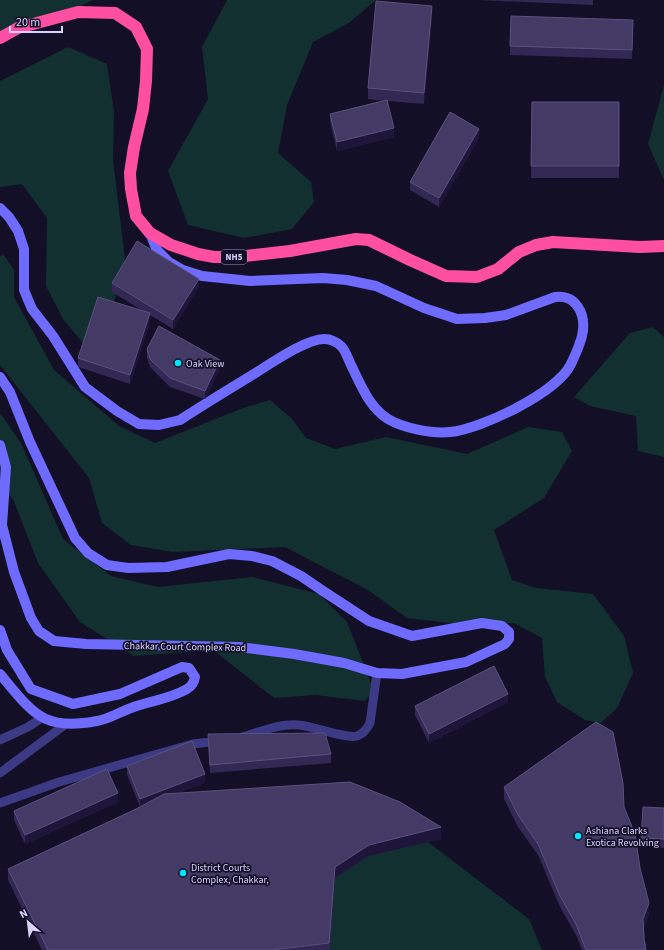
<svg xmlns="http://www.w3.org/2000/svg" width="664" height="950" font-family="'Source Sans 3',sans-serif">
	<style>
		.green { fill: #12302f }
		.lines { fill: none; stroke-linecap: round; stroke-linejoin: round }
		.lane { stroke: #3d3a85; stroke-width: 9 }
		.secondary { stroke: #6f6bff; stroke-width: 10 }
		.highway { stroke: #ff4fa3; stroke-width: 12 }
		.wall { fill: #312854 }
		.shaded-wall { fill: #1d163a }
		.building { fill: #433a66; stroke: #5a527e }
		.poi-dot { fill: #00e5ff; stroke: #130f26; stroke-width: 1.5 }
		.labels { text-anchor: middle; stroke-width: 3.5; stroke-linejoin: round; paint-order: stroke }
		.shield { fill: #130f26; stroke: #9e99be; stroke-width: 1 }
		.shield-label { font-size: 9px; font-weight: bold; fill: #d9d4ff }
		.poi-label { font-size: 10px; fill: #d9d4ff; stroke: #130f26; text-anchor: start }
		.street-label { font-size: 10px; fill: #d9d4ff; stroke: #130f26 }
	</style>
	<rect width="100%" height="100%" fill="#130f26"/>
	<!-- green -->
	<path class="green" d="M0,0H93L75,9L0,36Z
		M227,0H376L349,23L313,42L287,105L278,153L311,182L314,202L292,229L244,238L188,225L168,171L208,99L202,47Z
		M68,47L107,64L114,112L113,160L125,259L104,342L83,343L63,319L46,286L47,218L22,184L0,187V81Z
		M664,85V180L648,144Z
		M4,255L14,270V297L54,370L119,426L155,443L243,408L270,400L292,419L306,438L335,449L386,437L467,454L528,427L562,432L572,451L544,498L494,530L512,580L536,588L593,594L624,636L633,673L617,708L601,723L585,720L557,702L545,677L542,638L514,623L459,624L407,618L368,590L285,547L173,552L131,545L102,523L89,478L0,365V256Z
		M653,327L664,337V457L638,451L636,416L590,406L574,397L630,333Z
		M0,413L21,443L63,539L111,576L158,587L252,577L319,594L347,622L374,691L365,701L316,695L274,698L213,650L134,656L80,622L38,563L13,499L0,487Z
		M424,839L529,919L542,950H311L334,866Z"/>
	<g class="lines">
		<!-- lane -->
		<path class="lane" d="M242,737C260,732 280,723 299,725C313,726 345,739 357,736C363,734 367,729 370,723L377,673
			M0,740L28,727L43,717
			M0,773L66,724
			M0,803L59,782L193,744L220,741"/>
		<!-- secondary -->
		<path class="secondary" d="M0,208L9,217L18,231L24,249V290L32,309L53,336L85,387L117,411L139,424L159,425L180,420C203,405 226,391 249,377C266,367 306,338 325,339C330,339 337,342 341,346C346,351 348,359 351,365C361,385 369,407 388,419C403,428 432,434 450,432C481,429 557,393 571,364C579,347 590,325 578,307C572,298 565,296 555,297L506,315L485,318L457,319L424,308L376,286L347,280L323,278L250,281L202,276L183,270L169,262L157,250L150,233
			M0,377L10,392L30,442L75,538L88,553L107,565L128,568L167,567L229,554L252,556L272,561L301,576L323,591L369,621L412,636L482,623L502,626L509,632V639L505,644L466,662L402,674L377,673L344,663L294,654L239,647L86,644L54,641L39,631L31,618L14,572L2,525L6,467L0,445
			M0,630L7,650L31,689L73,704L120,694L182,667L189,668L195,677C194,683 192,686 187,689C170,699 149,701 131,708C120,712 109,719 97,721C81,724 61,726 46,719C29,712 12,688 0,674"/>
		<!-- highway -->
		<path class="highway" d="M0,38L18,28L78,12L115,13L136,27L147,49L146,81L143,109L134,147L130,173L131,189L136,216L150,233L171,245L198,254L214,257H236L290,251L356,239L369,240L410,260L446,276L477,277L498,269L519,252L536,245L553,242L640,247L664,246"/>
	</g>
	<!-- wall -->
	<path class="wall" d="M478,0H593V5Z
		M432,17L424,104L388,101L394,137L337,151L330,122V114L383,101L368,99V88Z
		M633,28L632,59L510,55V46Z
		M532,102H619V178H531Z
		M479,138L439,207L410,190V182Z
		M112,283L199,287L173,329L150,315V322L130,384L78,367V358L143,311L112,292Z
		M147,349L220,369L205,399L170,387L150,367L147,358Z
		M508,702L429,743L415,715V706Z
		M208,734L331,754V763L210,773L208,742Z
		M127,766L205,783L177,793L441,839L369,856L335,878L330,950H42L8,880V869L140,807L127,775Z
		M504,787L624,807L640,868L649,914L644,928L646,950H582L576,935L560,907L538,855L518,827L504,799Z
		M118,802L25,844L14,820V811Z
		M664,808V848L641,846V838Z"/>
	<!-- shaded-wall -->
	<path class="shaded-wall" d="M432,6V17L424,104V93Z
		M394,128V137L337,151V142Z
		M479,129V138L439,207V198Z
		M199,279V287L173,329V320Z
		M150,313V322L130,384V375Z
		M220,360V369L205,399V391Z
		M508,694V702L429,743V734Z
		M205,774V783L140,808V799Z
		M118,793V802L25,844V835Z
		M441,827V839L369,856L335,878L329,950L335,867L369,845Z
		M649,903V914L643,930V919Z"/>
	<!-- building -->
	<path class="building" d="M376,1L432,6L424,93L368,88Z
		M511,16L633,20L632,50L510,46Z
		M387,100L394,128L337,142L330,114Z
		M532,102H619V166H531Z
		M450,112L479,129L439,198L410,182Z
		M137,241L199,279L173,320L112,283Z
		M98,297L150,313L130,375L78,358Z
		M159,326L220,360L205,391L170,378L150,359L147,349Z
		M494,666L508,694L429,734L415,706Z
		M596,722L613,732L623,783L624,807L635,834L640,868L649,903L643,919L644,939L646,950H586L576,924L560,896L538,844L518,815L504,787Z
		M325,733L331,754L210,765L208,734Z
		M192,741L205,774L140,799L127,766Z
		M107,769L118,793L25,835L14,811Z
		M350,782L400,802L441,827L369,845L335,867L329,943L272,950H48L8,869L136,809L164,794Z
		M643,807L664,808V839L641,838Z"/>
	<!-- markers -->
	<g class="poi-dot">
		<circle cx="178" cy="363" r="4"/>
		<circle cx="578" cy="836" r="4"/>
		<circle cx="183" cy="873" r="4"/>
	</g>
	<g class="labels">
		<!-- shield labels -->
		<rect class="shield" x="221" y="250" width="26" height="14" rx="3"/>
		<g class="shield-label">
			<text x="234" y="260">NH5</text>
		</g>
		<!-- poi labels -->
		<g class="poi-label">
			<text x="186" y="367">Oak View</text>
			<text x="586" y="834">Ashiana Clarks<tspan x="586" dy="12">Exotica Revolving</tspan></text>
			<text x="191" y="871">District Courts<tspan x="191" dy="12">Complex, Chakkar,</tspan></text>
		</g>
		<!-- street labels -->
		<g class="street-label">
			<text transform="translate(185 646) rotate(1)" y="4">Chakkar Court Complex Road</text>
		</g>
	</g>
	<!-- north arrow -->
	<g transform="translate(28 922) rotate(332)" stroke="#130f26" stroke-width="3" paint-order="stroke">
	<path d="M0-3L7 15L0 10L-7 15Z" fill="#d9d4ff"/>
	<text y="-6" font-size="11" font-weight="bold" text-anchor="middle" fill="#d9d4ff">N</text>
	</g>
	<!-- scale -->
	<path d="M10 26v6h52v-6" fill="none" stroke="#d9d4ff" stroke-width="2"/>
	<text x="16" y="26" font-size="12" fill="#d9d4ff" stroke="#130f26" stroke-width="3" paint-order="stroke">20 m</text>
</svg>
